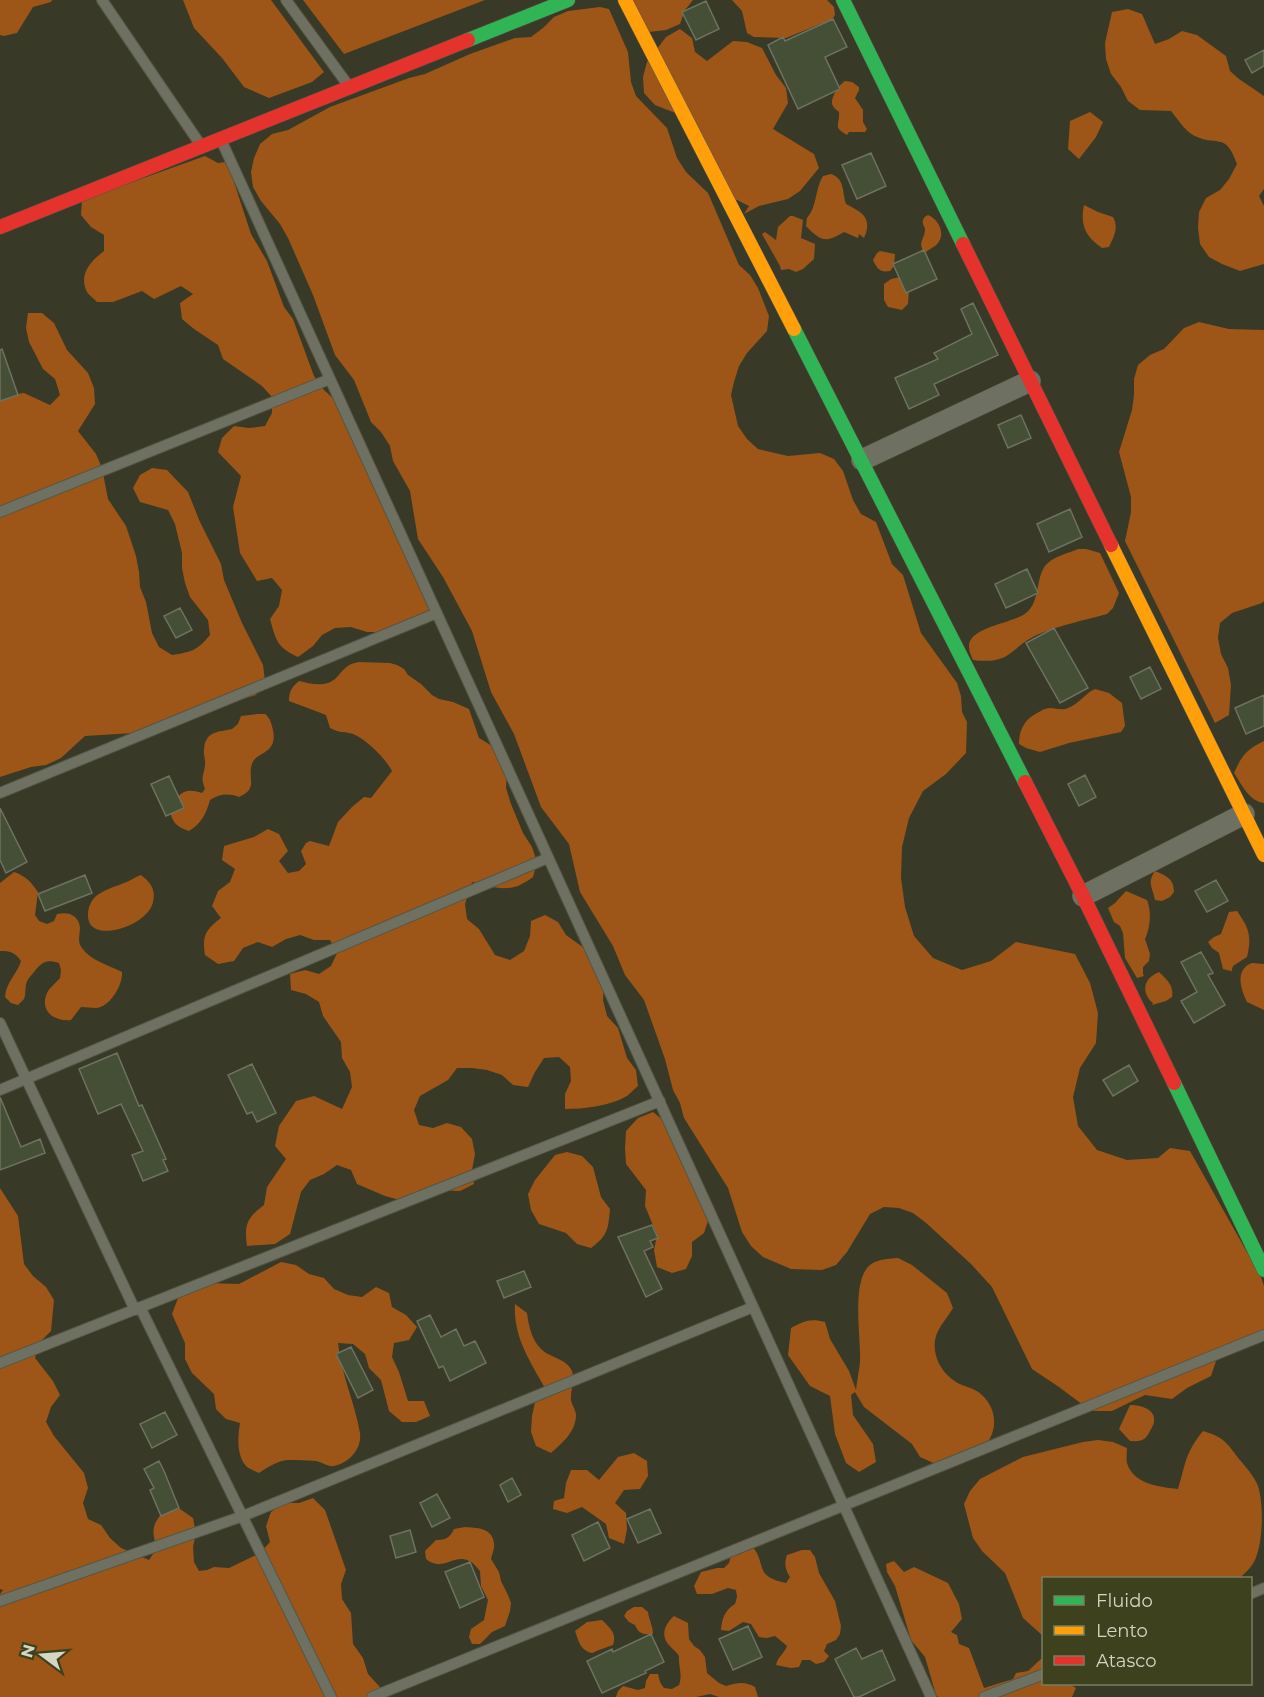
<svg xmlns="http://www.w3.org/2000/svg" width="1264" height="1697" font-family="Montserrat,sans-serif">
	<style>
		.forest { fill: #9d5617 }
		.building { fill: #454f35; stroke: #6d7262; stroke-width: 1.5 }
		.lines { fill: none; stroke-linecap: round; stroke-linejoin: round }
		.lane-casing { stroke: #555645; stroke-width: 12 }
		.street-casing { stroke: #555645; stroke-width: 22 }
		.fast-casing { stroke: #555645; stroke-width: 15 }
		.slow-casing { stroke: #555645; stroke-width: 15 }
		.jam-casing { stroke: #555645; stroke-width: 15 }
		.lane { stroke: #6e7061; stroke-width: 10 }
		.street { stroke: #6e7061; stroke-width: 21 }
		.fast { stroke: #30b455; stroke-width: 14 }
		.slow { stroke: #ff9f0a; stroke-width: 14 }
		.jam { stroke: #e5322d; stroke-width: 14 }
	</style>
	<rect width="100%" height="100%" fill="#383926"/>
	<!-- forest -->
	<path class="forest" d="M0,0H52L51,2L33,7L17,33L4,36L0,35Z
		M183,0H271L324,72L312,82L269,98L244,87L222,58L194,28Z
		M303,0H485L344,54Z
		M633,0H693L685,10L680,24L666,30L649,32Z
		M732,0H827L834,7L835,15L831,21L823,23L786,38L754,37L747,33L742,11Z
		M600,7L609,9L628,52L631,82L636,96L667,128L677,158L686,172L708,193L739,265L750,275L758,288L769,316L767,331L747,353L739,366L734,382L731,395L738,426L747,439L758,449L788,456L820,453L834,459L843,471L853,500L861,514L876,522L892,564L903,575L921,633L957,683L961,696L962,712L967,722L966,753L946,774L923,791L909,818L902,847L901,878L905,907L914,936L933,958L962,970L991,961L1016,942L1075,954L1090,983L1098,1013L1096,1043L1080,1068L1073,1097L1078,1126L1097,1150L1127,1160L1158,1158L1170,1148L1190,1151L1261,1277L1264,1286V1334L1217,1358L1211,1376L1187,1388L1172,1399L1145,1395L1112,1411H1091L1059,1387L1032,1369L992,1287L971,1264L925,1222L913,1213L899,1208L884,1207L870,1214L847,1252L836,1265L822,1270L791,1269L763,1257L751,1246L742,1232L728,1188L684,1118L680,1103L673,1090L665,1059L644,1000L625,975L613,946L580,892L569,844L541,807L514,734L491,692L472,631L443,577L418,539L410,491L393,461L390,446L381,432L371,422L354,380L335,355L313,295L288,238L280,224L261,201L253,187L251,172L254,158L260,144L272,134L288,130L330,107L409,78L425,74L470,54L515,38L531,37L543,28L554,17L568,11Z
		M1128,9L1142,14L1155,44L1169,39L1182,31L1197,35L1226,56L1230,71L1239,79L1264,96V189L1259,196L1264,206V264L1240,271L1222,264L1209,257L1200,244L1198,228L1199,212L1206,198L1220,190L1229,179L1237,164C1225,130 1217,148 1193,135C1185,131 1177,118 1171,111L1140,110L1128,101L1121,87L1111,74L1106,59L1105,43L1112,12Z
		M680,29L692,38L695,52L707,61L733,41L747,42L762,48L776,75L786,88L788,103L773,129L814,154L819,168L800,191L788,199L759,206L744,214L749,206L735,199L683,116L655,105L644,93L643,77L647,62L666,37Z
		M845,81L852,82L859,87V90L855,98L863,110V122L867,129L865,132H849L847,135C832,126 840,126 839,112C836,110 833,107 832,104C831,96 839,85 845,81Z
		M1090,112L1103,122L1096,137L1079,159L1068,149L1070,121Z
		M205,156L218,163L226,162L232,176L251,234L267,261L284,307L293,319L314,376L324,390L335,400L430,606L425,621L413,629L398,632H367L351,627L335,628L322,635L313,646L298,657C277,647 276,641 270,619L279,606L282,590L272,578L257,581L240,553L233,507L241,476L218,452L222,438L234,426L249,428L265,426L272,413V397L262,386L223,359L218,345L194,329L182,319L180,303L193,294L181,286L154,299L142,291L113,302H97C94,299 89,295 87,292C78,274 91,261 104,251V235L91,227L81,215L82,200Z
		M831,174C845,179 842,191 846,204C862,212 873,218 864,238L859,234L858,238L844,232C825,243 822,242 806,226L807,218C817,207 815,189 823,176Z
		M1084,205L1098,212L1113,217C1119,228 1114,236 1109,247L1102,248C1085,236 1080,225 1084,205Z
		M928,215C938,219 946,233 938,243C935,247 929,249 926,252L923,251C918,241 925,239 925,229C924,225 921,223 924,218C924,217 926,216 928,215Z
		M790,216H793L803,220L801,238L815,244L814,259L803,269L796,272L789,269L781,270L780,266L762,234L765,232L776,240L778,227Z
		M880,251L895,254L894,266L890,271C879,273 877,268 873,260L877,253Z
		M900,277L909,289L908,304L902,310L888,307L884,300V284L891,279Z
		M28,313H42L54,323L67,350L88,373L94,388L95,404L78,431L96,454L102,468L108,499L126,526L136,556L139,572L140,587L146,602L152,633L159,647L172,655C191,652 197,651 210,635L208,620L190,597L185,583L182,568V553L175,524L168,510L140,502L133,488L140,475L152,468L167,470L188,492L200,522L221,564L224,580L242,623L263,665L265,681L256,695L133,733L85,736L61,758L46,765L31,767L0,777V393L9,395L24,393L50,405L60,395L55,379L43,369L29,342L26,328Z
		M1199,322L1229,329L1264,330V601L1262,603L1232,613L1220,623L1218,638L1221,654L1228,668L1231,685L1229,715L1215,723L1125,541L1131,512V497L1119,452L1132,410L1134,395V379L1138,365L1150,355L1164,349L1184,328Z
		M1078,549H1086L1100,553L1119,593L1113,608L1107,614C1085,620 1061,625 1039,634C1009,647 1013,665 973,660C971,656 969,651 969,647C967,627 1014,623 1026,613C1041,602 1035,573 1048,563C1055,556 1069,553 1078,549Z
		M359,662L390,663L397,665L404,669L408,675L421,684L432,695L439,699L453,702L469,709L479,738L492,746L507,772L506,788L511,804L523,833L532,847L537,862L533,877C529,880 524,883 520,885C505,892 487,886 472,882L465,904L467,919L479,929L495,955L510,960L524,951L530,936L531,921L545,915L558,922L566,935L591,953L604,984L603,1000L607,1016L618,1028L627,1058L636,1070L638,1086C634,1089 631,1093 627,1096C610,1106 584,1109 565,1109V1094L571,1081L570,1067L559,1057L544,1058L535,1072L528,1087L513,1085L502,1075L487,1070L472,1068H457L448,1080L420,1096L414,1110L419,1125L433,1128L447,1123L461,1127L472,1139L475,1154L472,1170L474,1184L460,1191L429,1190L400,1200L385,1196L357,1184L351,1170L337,1165L324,1174L310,1180L301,1192L290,1234L275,1244L247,1246C244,1224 247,1218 264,1205L267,1187L286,1159L275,1146L279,1126L296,1101L314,1096L342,1109L352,1087L350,1072L342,1058L341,1042L323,1016L319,1002L306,994L291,990L290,974L305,970L319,974L331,966L337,953L330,940H314L300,935L286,939L272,947L258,942L243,948L234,961L218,964L205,955C202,936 205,930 221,918L212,906L218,891L230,882L235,869L222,860L224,846L254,837L268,829L279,834L288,851L279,861L288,873L299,871L306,864L301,851L306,843L310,841L329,846L338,822L352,807L364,797L371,798L392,771C386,759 366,739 353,734C345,731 341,734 330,728L326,715L289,701C289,691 292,687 299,681C308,683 318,686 328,683C342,678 340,665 359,662Z
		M1095,689L1109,693L1122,703L1125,726L1121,732L1069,743L1040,752L1026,748L1019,744C1019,730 1024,720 1037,713C1041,711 1045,708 1050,708C1057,708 1061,711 1068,708C1079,704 1084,694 1095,689Z
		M257,714H265C271,719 271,723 273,730C278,755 256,751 252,764C247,779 259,788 239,797C228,793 220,794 210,800C206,814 202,823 189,831C177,827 171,822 170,809C179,794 183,787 202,793L205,789C200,776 204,776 205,765C206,760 203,755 204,750C205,731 218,732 232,729L238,724L241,716Z
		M1264,741V803C1249,801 1242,785 1234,773C1242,755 1247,749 1264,741Z
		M1155,871C1167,876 1174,879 1174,892L1170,897L1162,901L1155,900C1152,886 1147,883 1155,871Z
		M14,872C26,876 31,882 38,892L35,915L39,921L47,924L54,921L57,914C64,913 69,912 75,917C86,928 74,938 82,948C91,961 109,965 122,972C123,985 110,1007 96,1008C91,1008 86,1007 81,1007L71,1020C55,1022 39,1011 47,993C50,987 56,983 60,978L61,970L59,963C46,959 42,962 34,972C31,976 27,979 26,985C25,990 26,994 24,999L18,1005L11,1003L5,997C6,982 17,974 21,961C15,952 10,951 0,951V883Z
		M141,875C150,882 156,889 153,902C148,927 86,946 88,914C88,908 91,901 95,897C103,890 114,887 124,883C130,881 135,877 141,875Z
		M1126,891L1147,900C1152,912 1150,928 1145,939L1150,954L1149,961L1143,967V974L1144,976L1137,978L1125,958L1123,933L1120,926L1114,922L1108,908L1115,903Z
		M1237,911C1249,928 1252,936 1247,957L1233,966L1231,973V971L1223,969L1219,953L1212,948L1208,942L1214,937L1221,934L1229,912Z
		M1252,963L1264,964V1010L1247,1002C1240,988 1235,969 1252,963Z
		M1159,972C1167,980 1174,985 1172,997L1166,1001L1152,1005L1153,1003C1140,992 1144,978 1159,972Z
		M653,1112L664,1121L709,1218L704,1233L692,1242V1256L686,1269L672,1273L657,1267L654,1250L657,1235L645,1206L646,1190L626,1164L625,1148L626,1131L638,1118Z
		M567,1152L582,1156L593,1167L601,1197L610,1209C608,1230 608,1235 591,1248L577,1244L566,1233L539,1224L531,1210L528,1194L535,1180L555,1155Z
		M0,1188L18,1216L24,1264L33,1276L46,1287L54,1300L51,1331L39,1343L35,1358L53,1381L60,1395L51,1407L46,1422L54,1436L84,1473L88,1488L83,1503L88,1519L101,1525L110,1538L121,1548L149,1560L157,1548C151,1530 152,1524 165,1510L180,1509L193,1518L196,1533L193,1547L194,1562L199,1571L207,1570L214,1567L229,1568L260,1553L270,1542L266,1526L271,1512L283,1503H299L313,1498L325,1510L346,1570L341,1584L342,1599L351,1613L353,1644L363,1658L368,1674L389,1697H0V1594L3,1590L0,1589Z
		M898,1258L912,1265L947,1293L953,1308C949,1315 942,1323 938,1331C929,1349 939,1372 956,1382C966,1388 975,1387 984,1397C998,1412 998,1435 981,1449C974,1455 948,1462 938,1465L920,1457L912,1444L864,1407L855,1392L851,1395L853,1415L873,1444L876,1462L859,1472L846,1463L835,1434L830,1396L810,1386L788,1355L791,1328C804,1321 810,1318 825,1322L830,1339L849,1371L856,1390C857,1381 859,1371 860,1362C861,1338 852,1287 867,1268C874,1259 887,1259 898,1258Z
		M281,1262L296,1265L309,1274L324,1278L334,1289L348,1295L362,1297L376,1287L389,1293L392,1307L406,1315L417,1327L409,1340L394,1343L392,1357L399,1372L408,1401H424L430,1416L416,1422H402L389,1411L381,1380L369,1368L365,1354L353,1344L338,1343C341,1374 355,1403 360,1433C362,1449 349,1463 334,1466C328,1467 322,1462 316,1461C307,1460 297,1460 288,1460C277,1461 268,1467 259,1473C255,1471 249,1469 246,1466C236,1454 238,1436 240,1423L226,1419L216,1409L214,1394L192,1373L185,1359V1343L172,1314L178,1298L191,1289L207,1283L239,1284Z
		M515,1304L527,1313C529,1328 533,1346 548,1354C556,1358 566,1361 571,1369C576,1379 571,1387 571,1397C570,1403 576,1409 576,1415C576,1432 562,1443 551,1453L536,1446L531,1432L532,1416L535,1402L546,1390C530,1361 513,1337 515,1304Z
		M1130,1405C1146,1405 1162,1413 1150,1431C1150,1432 1145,1439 1144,1439C1140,1442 1134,1441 1130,1441L1119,1429Z
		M1203,1431C1224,1437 1227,1443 1239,1459C1246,1467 1254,1476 1258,1486C1264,1504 1263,1543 1255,1560C1252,1567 1245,1573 1240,1578H1044L1043,1636L1023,1618L1005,1573L982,1551L973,1538L964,1504L970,1491L980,1479L1023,1457L1083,1442L1098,1440L1113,1442L1127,1448C1127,1453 1126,1459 1127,1463C1133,1484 1160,1487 1178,1489C1186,1463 1185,1453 1203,1431Z
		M634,1453L647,1461L648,1476L640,1489L624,1490L615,1503L626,1513L627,1529L624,1544L609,1538L606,1524L582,1507L567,1513L553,1509L554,1501L564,1498L566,1483L571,1470H587L599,1480L618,1457Z
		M465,1527C476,1528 492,1527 494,1543C495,1547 492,1555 491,1559L499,1572L501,1581L508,1595L511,1603L510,1611L505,1626L492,1632L480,1644H472L469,1637L471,1629L484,1620L488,1600L481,1586L480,1571C477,1568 473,1562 469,1561C454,1553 443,1573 426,1559L425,1551L436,1540C445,1540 450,1538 454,1529Z
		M751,1545C768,1563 752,1576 786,1583L790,1577C785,1569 784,1564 787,1555L802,1550H810L815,1557L819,1573L835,1601L841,1626L840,1634L836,1640L827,1644L824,1651L829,1656L824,1662L816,1664L810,1660H802L799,1667L791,1668L776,1665C778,1656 784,1654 787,1646L775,1636L767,1638L759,1637L751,1624L743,1622L729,1631L721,1630C722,1618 725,1610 735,1604L737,1597L736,1590L728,1588L712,1594H697L694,1586L701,1572L717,1568H724L729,1563L731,1556Z
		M894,1561L904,1572L914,1567L948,1583L959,1604L962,1619L951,1632L957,1635L959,1644L969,1648L984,1688L1013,1679L1016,1673L1028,1671L1042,1658L1043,1660L1044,1684H1070L1076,1688L1072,1697H938L936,1695L925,1657L911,1640L895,1586L887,1572L886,1564Z
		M634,1607H642L648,1612C649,1620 653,1626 653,1634C643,1635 639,1634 635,1625L629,1622L624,1616L627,1611Z
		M674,1616L688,1623L689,1639L694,1646L700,1650L705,1657L707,1673L719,1683L726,1686C738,1683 744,1681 755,1687L758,1697H719L710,1694L696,1697H616L618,1691L623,1686L638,1690L645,1688L646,1681L650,1674H658L660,1682L664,1688L672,1689L679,1685C683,1675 678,1666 679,1656C676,1651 671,1648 668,1644C660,1634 666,1623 674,1616Z
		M602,1620C610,1628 617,1633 613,1645L599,1650L592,1653C580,1650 579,1642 575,1631L587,1622Z"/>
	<!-- building -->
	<path class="building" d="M706,1L719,29L696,40L682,12Z
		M833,19L847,47L825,57L840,89L798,109L768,45L783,37L785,41Z
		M1264,50V66L1252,73L1245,60Z
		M871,153L886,186L857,199L842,165Z
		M924,250L937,279L906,293L893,264Z
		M973,303L998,355L934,384L939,395L909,409L895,378L938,359L934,353L972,334L961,309Z
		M2,349L18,395L0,401V350Z
		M1021,415L1031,438L1008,448L998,425Z
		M1070,509L1082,537L1049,552L1037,524Z
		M1027,569L1038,593L1006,608L995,584Z
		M180,608L192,630L176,638L164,616Z
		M1054,628L1088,688L1060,703L1026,643Z
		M1150,667L1161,689L1141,699L1130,677Z
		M1264,695V726L1246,734L1235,708Z
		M1085,775L1096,797L1079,806L1068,784Z
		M169,776L184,808L166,816L151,784Z
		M0,808L27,862L6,873L0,860Z
		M85,875L92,893L45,911L38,894Z
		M1216,880L1228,901L1207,912L1195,891Z
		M1201,952L1213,973L1208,975L1225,1005L1194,1023L1181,1001L1197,992L1181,962Z
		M117,1053L139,1106L142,1105L166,1159L163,1160L168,1171L143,1181L132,1155L143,1151L121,1104L98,1114L79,1069Z
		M252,1064L276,1113L257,1122L252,1112L247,1114L228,1075Z
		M1129,1065L1138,1081L1113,1096L1103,1080Z
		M0,1097L21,1147L40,1139L45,1153L0,1170Z
		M652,1225L658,1238L650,1241L653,1247L644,1251L662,1289L646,1297L618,1237Z
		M524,1271L531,1287L504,1298L497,1281Z
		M430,1315L441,1337L456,1329L464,1346L475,1341L486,1363L450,1381L443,1366L439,1368L417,1321Z
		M351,1347L373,1390L358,1398L336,1354Z
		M165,1412L177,1435L152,1448L140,1424Z
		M159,1461L164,1471L179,1508L161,1516L150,1490L154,1488L144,1469Z
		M512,1478L521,1495L508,1502L500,1485Z
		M437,1494L450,1518L432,1527L420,1503Z
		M650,1509L661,1533L638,1543L627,1519Z
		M598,1522L610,1548L584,1561L572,1535Z
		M410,1530L416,1552L396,1558L390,1536Z
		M470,1562L484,1597L460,1608L445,1572Z
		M748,1626L762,1657L733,1670L719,1639Z
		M651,1634L664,1662L645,1671L646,1673L602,1693L587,1661L612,1649L613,1652Z
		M856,1648L862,1659L882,1650L895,1680L859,1697H854L835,1659Z"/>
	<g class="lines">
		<!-- lane casing -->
		<g class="lane-casing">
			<path id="lane" d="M102,0L200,144
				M286,0L348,85
				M222,142L931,1697
				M0,512L330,379
				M0,793L437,613
				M0,1023L135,1310
				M0,1090L548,858
				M140,1307L331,1697
				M0,1363L660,1101
				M1250,1594L1264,1588
				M0,1601L243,1516L753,1307
				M372,1697L1264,1335
				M984,1697L1044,1674"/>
		</g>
		<!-- street casing -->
		<g class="street-casing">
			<path id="street" d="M862,460L1030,381
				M1083,896L1244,814"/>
		</g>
		<!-- fast casing -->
		<g class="fast-casing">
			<path id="fast" d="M843,0L963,244
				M468,40L568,0
				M794,329L1025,782
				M1174,1083L1264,1270"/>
		</g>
		<!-- slow casing -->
		<g class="slow-casing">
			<path id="slow" d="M625,0L794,329
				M1111,545L1264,855"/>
		</g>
		<!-- jam casing -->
		<g class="jam-casing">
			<path id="jam" d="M0,227L468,40
				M963,244L1111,545
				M1025,782L1083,896L1174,1083"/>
		</g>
		<!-- lane -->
		<use href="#lane" class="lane"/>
		<!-- street -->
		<use href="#street" class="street"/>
		<!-- fast -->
		<use href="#fast" class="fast"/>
		<!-- slow -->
		<use href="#slow" class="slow"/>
		<!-- jam -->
		<use href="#jam" class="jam"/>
	</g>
	<!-- legend -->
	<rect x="1042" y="1577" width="210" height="108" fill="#3e411e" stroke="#7a7d60" stroke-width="1.5"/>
	<rect x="1054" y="1596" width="30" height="9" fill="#30b455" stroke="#7a7d60" stroke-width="1.5"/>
	<text x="1096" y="1607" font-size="18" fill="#d4d7c3">Fluido</text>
	<rect x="1054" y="1626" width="30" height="9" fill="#ff9f0a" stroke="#7a7d60" stroke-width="1.5"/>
	<text x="1096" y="1637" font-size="18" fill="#d4d7c3">Lento</text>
	<rect x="1054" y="1656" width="30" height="9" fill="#e5322d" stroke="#7a7d60" stroke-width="1.5"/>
	<text x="1096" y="1667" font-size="18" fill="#d4d7c3">Atasco</text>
	<!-- north arrow -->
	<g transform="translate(42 1655) rotate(286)" stroke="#3e411e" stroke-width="4.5" paint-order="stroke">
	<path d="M0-4.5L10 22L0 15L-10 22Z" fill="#d4d7c3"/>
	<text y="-9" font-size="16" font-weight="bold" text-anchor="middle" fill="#d4d7c3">N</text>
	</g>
</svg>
